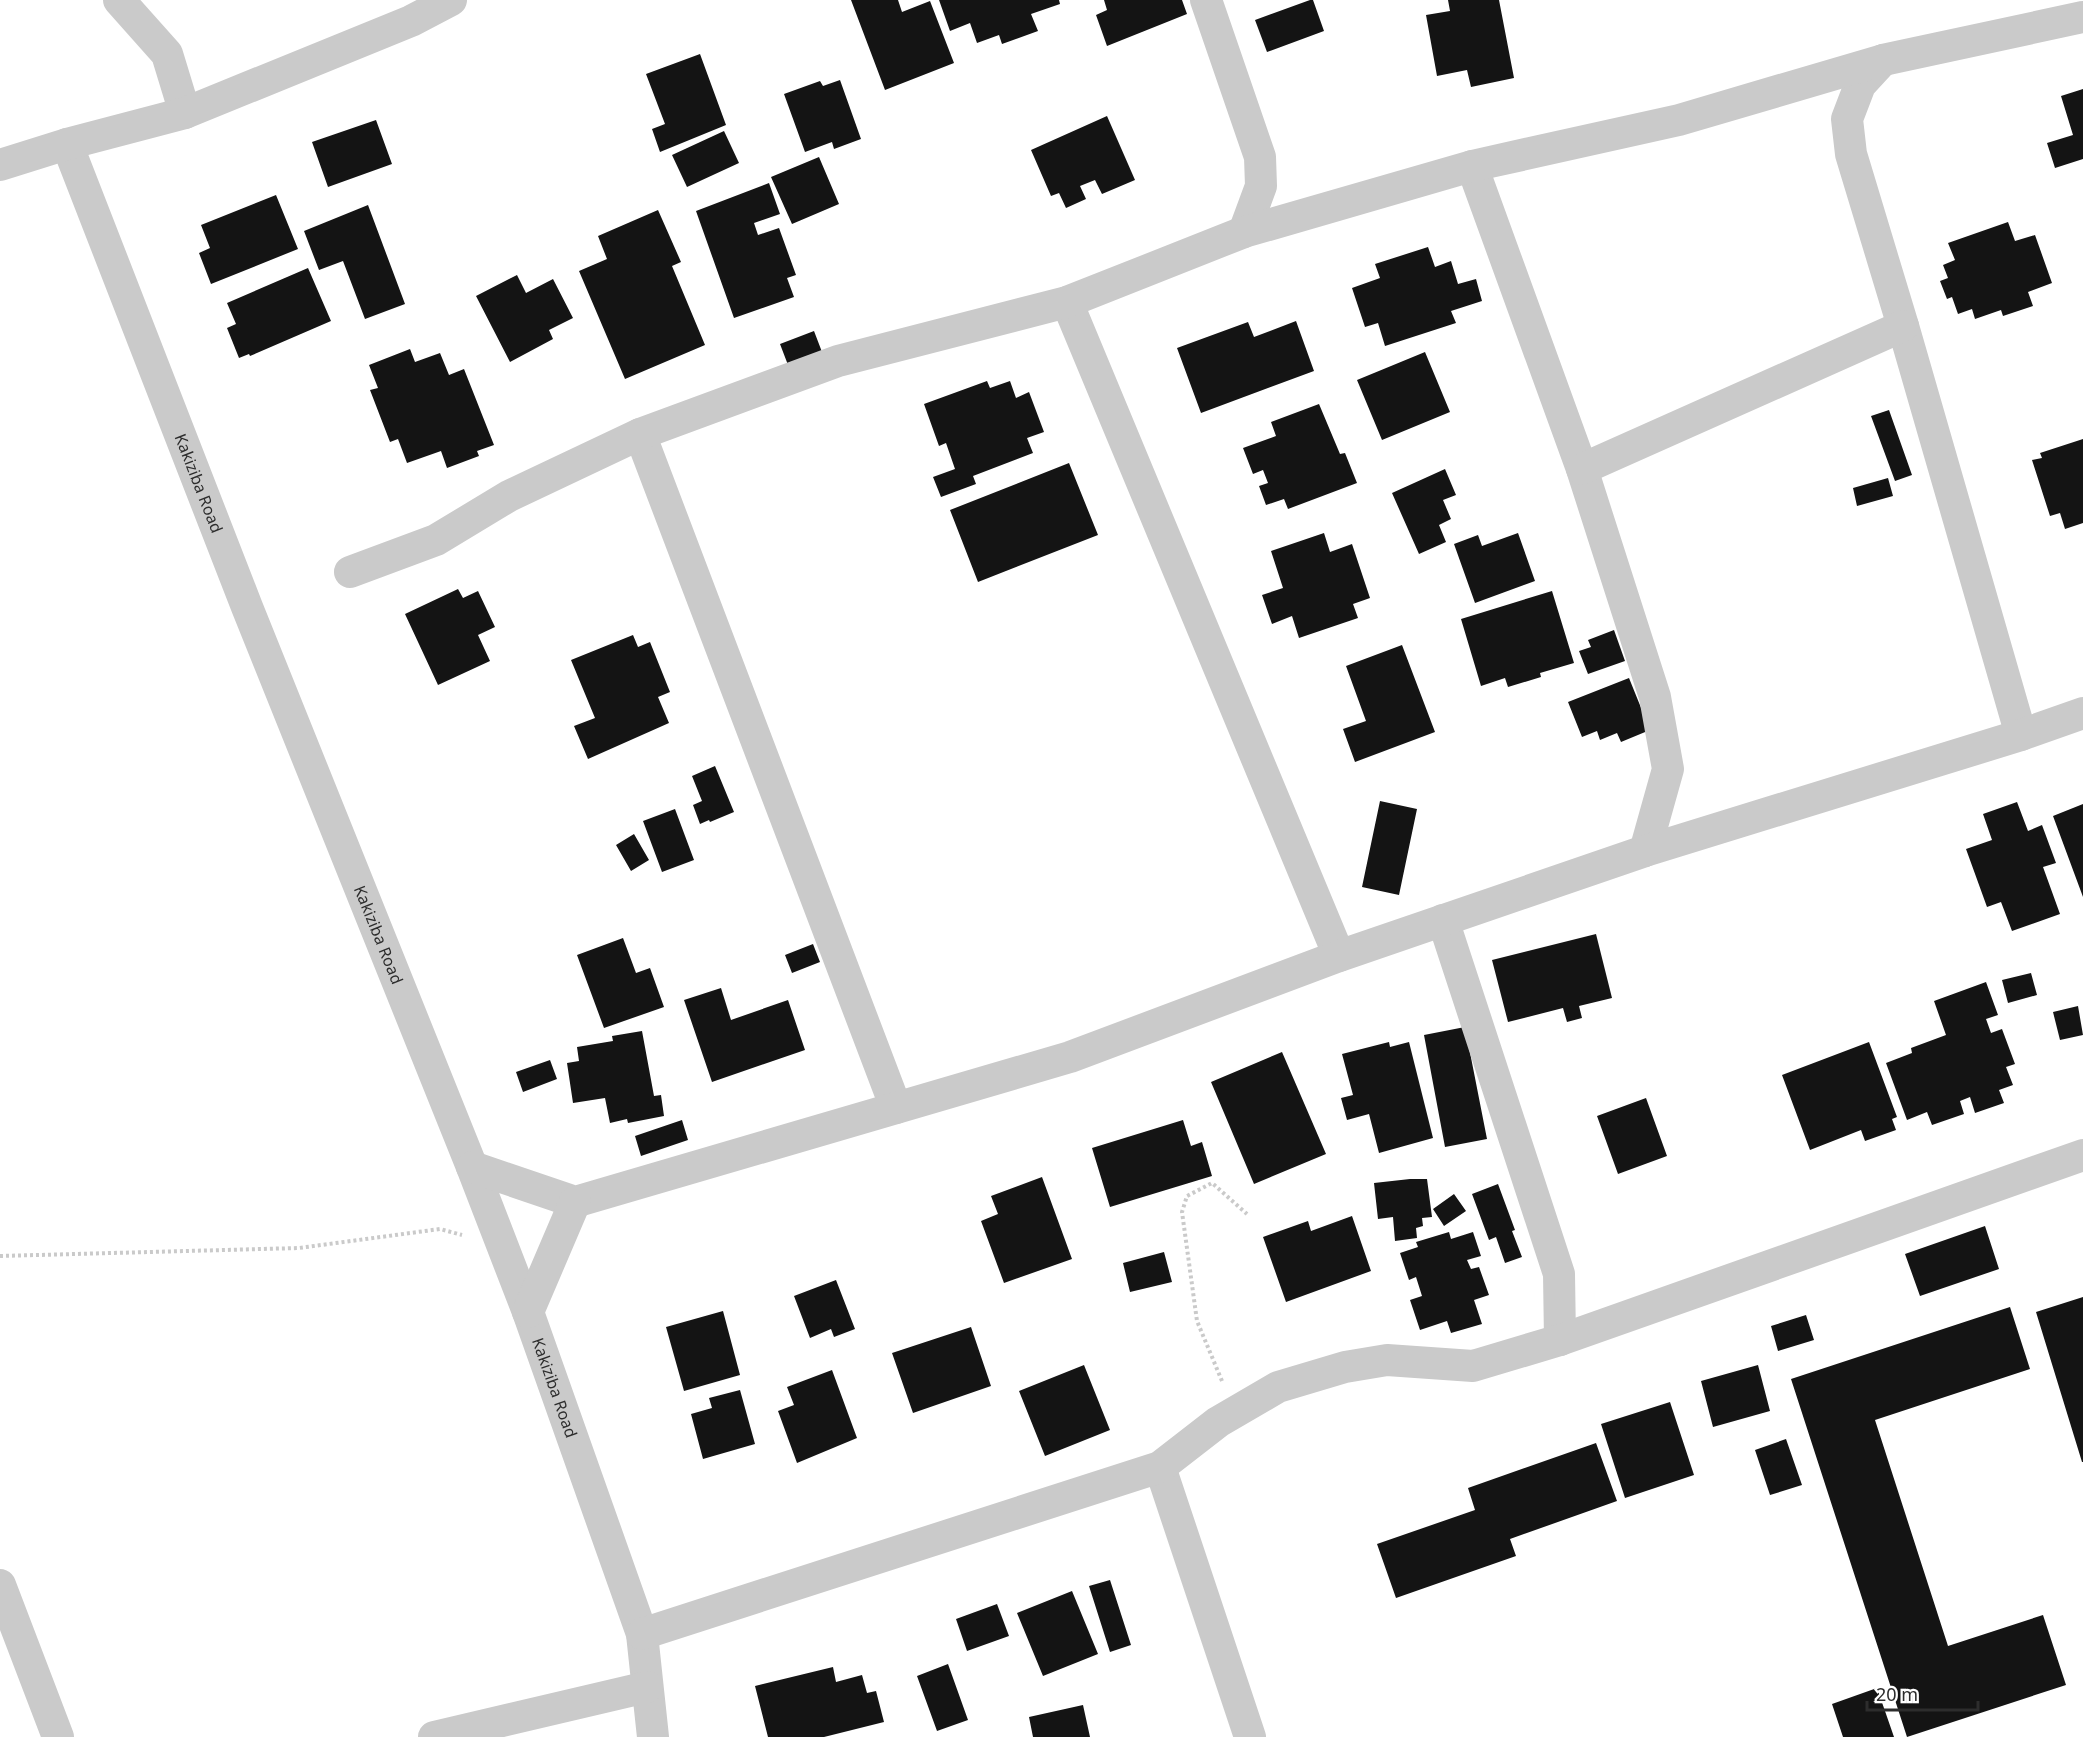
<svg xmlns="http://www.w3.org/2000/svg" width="2083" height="1737" font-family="'Noto Sans',sans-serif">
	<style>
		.building { fill: #141414 }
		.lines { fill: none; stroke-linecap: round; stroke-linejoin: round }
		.path { stroke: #cacaca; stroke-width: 4; stroke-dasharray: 3 3; stroke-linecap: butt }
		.minor { stroke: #cacaca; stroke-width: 32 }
		.labels { text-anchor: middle; stroke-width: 6; stroke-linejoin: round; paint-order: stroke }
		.street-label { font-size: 16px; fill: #2d2d2d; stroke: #fff }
	</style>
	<rect width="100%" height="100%" fill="#fff"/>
	<!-- building -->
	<path class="building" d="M851,0H898L902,12L930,1L954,63L885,90Z
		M939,0H1059L1060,4L1031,14L1038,31L1002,44L999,35L977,43L970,23L950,31Z
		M1104,0H1182L1187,14L1107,46L1096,15L1107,10Z
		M1310,0H1313L1324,31L1267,52L1255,20Z
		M1448,0H1499L1514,78L1471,87L1467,70L1437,76L1426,15L1450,11Z
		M700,54L726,125L660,152L652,129L665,124L646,74Z
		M840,80L861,139L834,149L832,142L805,152L784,94L820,81L823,86Z
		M2083,89V159L2055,168L2047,143L2073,135L2061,96Z
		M1107,116L1135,180L1102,194L1095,180L1080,186L1086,199L1066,208L1059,193L1051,196L1031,150Z
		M376,120L392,164L328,187L312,142Z
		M724,131L739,163L687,187L672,155Z
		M819,157L839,204L792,224L771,177Z
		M769,183L780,214L754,223L758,235L779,228L796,275L787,278L794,297L734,318L696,211Z
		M276,195L298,249L211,284L199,253L210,248L201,225Z
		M368,205L405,304L365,319L343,261L319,270L304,231Z
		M658,210L681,262L672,266L705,345L625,379L579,271L607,259L598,236Z
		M2008,222L2015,241L2035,235L2052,283L2028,292L2033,306L2003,316L2001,310L1975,319L1972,309L1958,314L1952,297L1947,299L1940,281L1948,278L1943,265L1955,260L1948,243Z
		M1428,247L1435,267L1451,261L1458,284L1476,279L1482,301L1451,311L1456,323L1385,346L1378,323L1365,327L1352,288L1380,278L1375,264Z
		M308,268L331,321L250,356L249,354L239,358L227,328L236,324L227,303Z
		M517,275L526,293L553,279L573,318L549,330L553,339L510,362L476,296Z
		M1296,321L1314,371L1201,413L1177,348L1248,322L1254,337Z
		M814,331L822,352L788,365L780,344Z
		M410,349L415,362L440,353L449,375L464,369L494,445L477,451L479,456L447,468L441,451L407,463L398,439L390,442L370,390L378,388L369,365Z
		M1425,352L1450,412L1382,440L1357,380Z
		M987,381L990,388L1010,381L1016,398L1029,392L1044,432L1027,438L1033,453L973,476L976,484L941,497L933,477L955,469L946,443L939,446L924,404Z
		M1319,404L1340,454L1345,453L1357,483L1288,509L1284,499L1266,505L1259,486L1268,483L1263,470L1253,474L1243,448L1276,436L1271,422Z
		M1889,410L1912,475L1895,481L1871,416Z
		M2083,439V523L2065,529L2060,513L2050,516L2032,460L2042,458L2040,453Z
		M1069,463L1098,535L978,582L950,510Z
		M1445,469L1456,495L1443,500L1451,519L1439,525L1446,542L1419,554L1392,493Z
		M1888,478L1893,496L1857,506L1853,488Z
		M1324,533L1330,552L1352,544L1370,598L1353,604L1358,618L1299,638L1292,616L1272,624L1262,595L1283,588L1271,551Z
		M1518,533L1535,581L1475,603L1454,544L1478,535L1482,546Z
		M458,589L463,598L478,591L495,627L478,635L490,661L438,685L405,614Z
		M1552,591L1574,663L1540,673L1541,677L1508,687L1505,678L1481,686L1461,619Z
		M1614,630L1625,661L1588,674L1579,651L1591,647L1588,640Z
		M633,635L638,647L650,642L670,692L658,697L669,723L588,759L574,726L595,718L571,660Z
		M1402,645L1435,732L1355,762L1343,729L1366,721L1346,666Z
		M1629,678L1650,730L1621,742L1617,733L1600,740L1597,731L1582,737L1568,702Z
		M715,766L734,812L710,822L709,820L700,824L693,805L702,801L692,776Z
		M1380,801L1417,809L1399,895L1362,887Z
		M2017,802L2028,831L2042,825L2056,863L2043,867L2060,914L2012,931L2001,902L1987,907L1966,849L1992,840L1983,814Z
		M2083,804V897L2053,816Z
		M675,809L694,860L662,872L643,821Z
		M634,834L649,860L631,871L616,845Z
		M1596,934L1612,998L1579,1006L1582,1018L1567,1022L1563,1008L1508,1022L1492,960Z
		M623,938L636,973L650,968L664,1007L604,1028L577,955Z
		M813,944L820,962L792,973L785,955Z
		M2031,973L2037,995L2008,1003L2002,980Z
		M1986,982L1998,1015L1986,1019L1991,1033L2002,1029L2015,1064L2006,1067L2013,1085L1999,1090L2004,1103L1975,1113L1970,1097L1960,1101L1964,1114L1932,1125L1927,1112L1907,1120L1886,1063L1912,1053L1911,1048L1946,1035L1934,1001Z
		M721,988L731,1020L788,1000L805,1050L712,1082L684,1000Z
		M2078,1006L2083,1035L2060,1040L2053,1012Z
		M1465,1027L1487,1139L1445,1147L1424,1035Z
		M642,1031L654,1096L661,1095L664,1116L628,1123L627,1119L610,1123L605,1098L573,1103L567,1063L579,1061L577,1047L613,1041L612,1036Z
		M1389,1042L1390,1047L1409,1042L1433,1138L1379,1153L1369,1114L1347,1120L1341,1098L1353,1095L1342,1054Z
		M1869,1042L1897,1117L1892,1119L1896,1130L1865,1141L1861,1130L1810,1150L1782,1075Z
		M1282,1052L1326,1154L1254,1184L1211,1082Z
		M550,1060L557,1079L523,1092L516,1072Z
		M1646,1098L1667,1156L1618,1174L1597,1116Z
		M682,1120L688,1140L641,1156L635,1136Z
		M1183,1120L1191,1146L1202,1142L1212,1176L1110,1207L1092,1148Z
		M1042,1177L1072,1259L1004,1283L981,1221L998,1214L991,1196Z
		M1410,1179H1427L1432,1217L1422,1218L1423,1226L1416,1228L1417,1238L1395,1241L1393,1217L1378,1219L1374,1183Z
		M1498,1184L1515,1230L1512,1231L1522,1257L1505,1263L1496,1237L1489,1240L1472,1194Z
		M1454,1194L1466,1211L1444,1226L1433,1209Z
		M1352,1216L1371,1271L1286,1302L1263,1237L1308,1221L1311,1231Z
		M1985,1226L1999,1269L1920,1296L1905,1254Z
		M1449,1232L1451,1239L1473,1232L1481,1256L1467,1260L1471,1269L1479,1267L1489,1295L1474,1300L1482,1324L1451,1333L1447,1321L1420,1330L1410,1300L1422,1296L1416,1277L1409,1280L1400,1253L1418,1247L1416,1242Z
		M1164,1252L1172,1282L1130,1292L1123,1263Z
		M836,1280L855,1329L834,1337L831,1329L810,1338L794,1296Z
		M2083,1297V1462H2082L2036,1312Z
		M2010,1307L2030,1369L1875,1420L1948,1646L2043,1615L2066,1685L1907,1737L1791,1379Z
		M723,1311L740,1375L684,1391L666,1327Z
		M1806,1315L1814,1340L1778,1351L1771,1326Z
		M971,1327L991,1386L913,1413L892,1353Z
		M1084,1365L1110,1430L1045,1456L1019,1391Z
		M1758,1365L1770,1411L1713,1427L1701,1381Z
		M832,1370L857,1438L797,1463L778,1411L794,1405L787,1387Z
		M740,1390L755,1444L703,1459L691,1414L712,1408L709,1398Z
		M1670,1402L1694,1475L1625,1498L1601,1424Z
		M1786,1439L1802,1485L1770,1495L1755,1450Z
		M1596,1443L1617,1501L1510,1539L1516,1556L1396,1598L1377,1544L1475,1510L1468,1488Z
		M1110,1580L1131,1645L1110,1652L1089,1586Z
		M1072,1591L1098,1654L1043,1676L1017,1613Z
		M997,1604L1009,1636L967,1651L956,1619Z
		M948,1664L968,1720L937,1731L917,1676Z
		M833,1667L836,1682L862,1675L867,1693L876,1691L884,1722L824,1737H768L755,1686Z
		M1877,1688L1894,1737H1843L1832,1704Z
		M1083,1705L1090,1737H1033L1029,1717Z"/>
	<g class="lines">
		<!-- path -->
		<path class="path" d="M0,1256L299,1248L440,1229L462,1235
			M1222,1381L1197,1321L1182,1212L1187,1196L1212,1183L1247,1214"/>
		<!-- minor -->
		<g class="minor">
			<path d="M119,0L167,54L185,113"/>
			<path d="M1206,0L1260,157L1261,186L1244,232"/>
			<path d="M1883,60L1860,85L1847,119L1851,154L1903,326L2021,735"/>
			<path id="s1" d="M67,144L247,607L472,1167L528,1312L642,1634L653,1737"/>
			<path d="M0,165L67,144L185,113L411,21L451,0"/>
			<path d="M1472,166L1582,469L1655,697L1668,769L1645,851"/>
			<path d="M1067,302L1339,956"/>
			<path d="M640,434L896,1108"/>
			<path d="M1582,469L1903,326"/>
			<path d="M350,572L436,540L509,496L640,434L838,361L1067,302L1244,232L1472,166L1679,120L1883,60L2083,17"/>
			<path d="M1443,920L1559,1274L1560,1340"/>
			<path d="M472,1167L575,1202L1070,1057L1339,956L1645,851L2021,735L2083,713"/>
			<path d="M528,1312L575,1202"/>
			<path d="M1160,1467L1250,1737"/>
			<path d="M0,1585L58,1737"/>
			<path d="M642,1634L1160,1467L1218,1422L1278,1387L1345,1367L1387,1360L1473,1366L1560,1340L2083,1155"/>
			<path d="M434,1737L647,1687"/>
		</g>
	</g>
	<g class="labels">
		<!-- street labels -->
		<g class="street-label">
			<text dy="6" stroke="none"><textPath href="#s1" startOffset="364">Kakiziba Road</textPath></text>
			<text dy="6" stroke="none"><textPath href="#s1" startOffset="850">Kakiziba Road</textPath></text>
			<text dy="6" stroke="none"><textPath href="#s1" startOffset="1336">Kakiziba Road</textPath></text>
		</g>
	</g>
	<!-- scale -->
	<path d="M1867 1701v9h111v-9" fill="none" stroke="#2d2d2d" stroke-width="3"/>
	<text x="1876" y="1701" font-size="18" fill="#2d2d2d" stroke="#ffffff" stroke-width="4.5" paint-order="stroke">20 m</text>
</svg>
